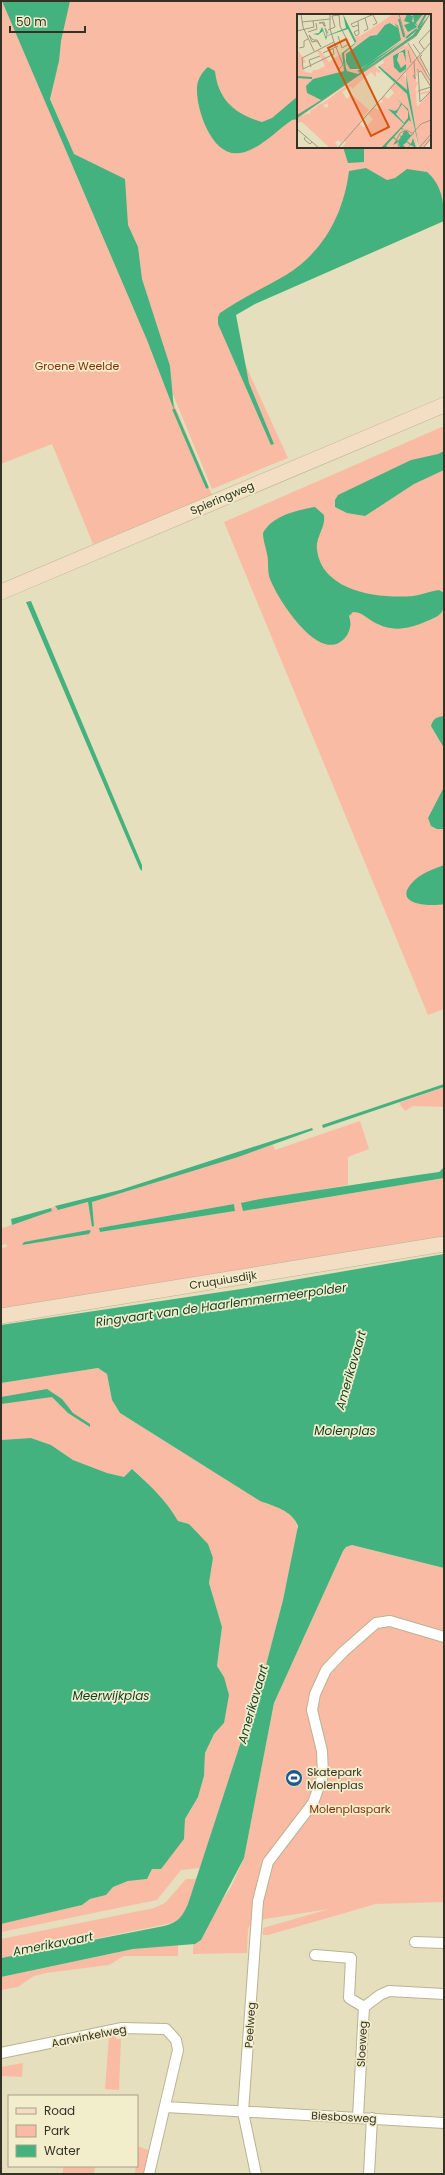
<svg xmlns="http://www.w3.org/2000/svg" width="445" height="2175" font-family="Poppins,sans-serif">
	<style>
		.green { fill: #fabba5; fill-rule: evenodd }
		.water { fill: #44b27e }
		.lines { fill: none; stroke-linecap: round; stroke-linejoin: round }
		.stream { stroke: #44b27e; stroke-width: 3 }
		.street-casing { stroke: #b8b392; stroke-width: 12 }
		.secondary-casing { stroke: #b8b392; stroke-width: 16 }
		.street { stroke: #fff; stroke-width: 10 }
		.secondary { stroke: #f3dec3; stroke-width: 15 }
		.labels { text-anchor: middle; stroke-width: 3.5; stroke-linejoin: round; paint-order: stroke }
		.park-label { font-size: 11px; fill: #86300b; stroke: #f2edca }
		.street-label { font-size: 11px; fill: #343225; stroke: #f2edca }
		.poi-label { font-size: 11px; fill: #343225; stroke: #f2edca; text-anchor: start }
		.water-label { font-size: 12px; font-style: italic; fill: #0e3d27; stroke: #f2edca }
		.inset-river { fill: none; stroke: #44b27e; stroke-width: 2 }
		.inset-road { fill: none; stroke: #9e9a80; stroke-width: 1 }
		.view { fill: #d6550e; fill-opacity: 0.15; stroke: #d6550e; stroke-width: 2 }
		.inset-edge { fill: none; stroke: #343225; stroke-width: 2 }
	</style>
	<rect width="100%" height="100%" fill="#e5dfbd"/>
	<!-- green -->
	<path class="green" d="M1,1H6L213,497L93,544L52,444L1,464Z
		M10,1H444V213L223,316L288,458L212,489ZM298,15H430V147H298Z
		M444,426V1009L428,1015L224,522Z
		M444,1087V1107L413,1106L405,1111L399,1103Z
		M360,1121L369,1149L348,1157V1185L242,1203L243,1211L444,1178V1241L1,1314V1248L7,1247L6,1244L1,1245V1226L3,1228L51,1211V1208L55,1206L58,1210L88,1202L92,1227L94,1226L92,1202L273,1145L275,1150ZM234,1204L235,1211L100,1232L99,1228Z
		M98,1368L107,1374L112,1400L120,1413L260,1501C278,1508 300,1511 297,1535L283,1600L266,1665L200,1868L181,1870L157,1900L1,1932V1924L82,1905L90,1899L106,1895L113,1887L128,1881L147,1879L152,1869L184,1839L185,1819L198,1797L204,1776L205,1753L214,1734L224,1723V1677L217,1666L222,1627L209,1583L213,1558L189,1524L178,1521C166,1500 150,1485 133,1469L124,1477L107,1473L73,1460L51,1445L31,1438L1,1440V1383Z
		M352,1545L444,1568V1902L376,1904L268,1935H263V1928L329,1909L253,1921L248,1929L247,1953L193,1954V1944L231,1887L244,1858L274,1703L343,1551L346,1547Z
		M186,1879H197C192,1893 188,1913 177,1922L1,1958V1939L154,1908L165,1903Z
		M178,1945V1956H124L109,1965L46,1973L34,1976L18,1987L1,1990V1977L133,1949Z
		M116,2035V2039H121L119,2090L105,2089L109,2036Z
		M23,2063L22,2077L1,2076V2067Z
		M137,2146L151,2151L145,2174H135Z
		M63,2166H95L94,2174H63Z"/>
	<!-- water -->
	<path class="water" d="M2,1H70L61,41L59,61L50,99L74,154L125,179L128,225L138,247L142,279L170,366L174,410L147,340Z
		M208,67L215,71C218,100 235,114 262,122L272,118L298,96V119L292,120C276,131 259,150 240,153C212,158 196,109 197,88C197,80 202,72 208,67Z
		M343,147H364V162L348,163Z
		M366,168L387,180L395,178L407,169L427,172C442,185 444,202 444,221L255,304L236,315L249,383L274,444L271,445L218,324V317L220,313C241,298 264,288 286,275C324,252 344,212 349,171Z
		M444,451V470L414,484L365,516L347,513L335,507V500L338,495L411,460L438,454Z
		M315,507L324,515C326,528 315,537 317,550C322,592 380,599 413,596C421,595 431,591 439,590L444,593C444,611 445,614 427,621C406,630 390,633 369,619C363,615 360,612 353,612L349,616C355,631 341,649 325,644C304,638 278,599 270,579C267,571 269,562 267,554C266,547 263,541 263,533C272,516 297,510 315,507Z
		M31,601L142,865V871L140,869L26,602Z
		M444,716V748L431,726C433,719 436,717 444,716Z
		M444,787V829H437L431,826L428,818Z
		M444,865V904C432,907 393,905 411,884C420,873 432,870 444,865Z
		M444,1084V1087L323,1128L322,1125Z
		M312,1128L313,1130L238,1157L92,1202L94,1226L92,1227L88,1202L58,1210L55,1206L120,1190Z
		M444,1167V1178L243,1211L241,1203L260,1199L418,1175L439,1172Z
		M234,1204L235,1211L100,1232L99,1228Z
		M51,1208L52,1211L12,1225L11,1219Z
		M89,1230L91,1231L89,1234L22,1245L24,1242Z
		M444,1254V1568L352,1545L346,1547L343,1551L274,1703L244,1858L201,1940L195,1944L133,1949L1,1977V1958L164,1926C179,1922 182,1917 188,1904L266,1665L283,1600L298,1526C292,1510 273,1506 260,1501L120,1413L112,1400L107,1374L98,1368L1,1383V1325L241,1289Z
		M47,1389L62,1399L73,1413L90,1424V1427L68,1413L52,1397L1,1404V1397Z
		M31,1438L51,1445L73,1460L107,1473L124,1477L132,1469C150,1485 166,1500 178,1521L189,1524L208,1544L213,1558L209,1583L222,1627L217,1666L224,1677L229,1695L224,1723L214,1734L205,1753L204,1776L198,1797L185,1819L184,1839L161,1869H152L147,1879L128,1881L113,1887L106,1895L90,1899L82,1905L1,1924V1440Z"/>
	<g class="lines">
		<!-- stream -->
		<path class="stream" d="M174,410L207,487"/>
		<!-- street casing -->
		<g class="street-casing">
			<path id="street" d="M415,1942L444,1943
				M315,1955L351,1958L349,1998L364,2007
				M1,2053L122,2028L166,2029L176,2040L178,2050L149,2174
				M166,2107L444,2123
				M358,2117L364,2007L380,1995L389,1991L444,1994
				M256,2174L243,2112L258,1901L268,1862L313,1803L323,1775L322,1751L312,1710L315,1694L326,1670L343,1652L376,1623L390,1621L444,1637
				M369,2174L372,2118"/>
		</g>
		<!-- secondary casing -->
		<g class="secondary-casing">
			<path id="secondary" d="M1,592L444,405
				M1,1316L444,1244"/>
		</g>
		<!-- street -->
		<use href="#street" class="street"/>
		<!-- secondary -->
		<use href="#secondary" class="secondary"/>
	</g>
	<!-- icons -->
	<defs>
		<g id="stadium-disc" transform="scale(0.9)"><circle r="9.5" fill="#1d5a90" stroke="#f2edca"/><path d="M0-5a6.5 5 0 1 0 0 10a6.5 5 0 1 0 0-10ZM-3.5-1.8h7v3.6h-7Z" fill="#fff"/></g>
	</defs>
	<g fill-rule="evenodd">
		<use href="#stadium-disc" x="294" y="1778"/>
	</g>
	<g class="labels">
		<!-- park labels -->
		<g class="park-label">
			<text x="77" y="370">Groene Weelde</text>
			<text x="350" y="1813">Molenplaspark</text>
		</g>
		<!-- street labels -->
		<g class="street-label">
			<text transform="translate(222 498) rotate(-23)" y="4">Spieringweg</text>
			<text transform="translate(223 1280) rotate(-9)" y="4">Cruquiusdijk</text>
			<text transform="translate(250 2025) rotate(-86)" y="4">Peelweg</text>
			<text transform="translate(89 2036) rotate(-11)" y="4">Aarwinkelweg</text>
			<text transform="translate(362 2044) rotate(-87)" y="4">Sloeweg</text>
			<text transform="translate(344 2117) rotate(3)" y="4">Biesbosweg</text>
		</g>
		<!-- poi labels -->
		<g class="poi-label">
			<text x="307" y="1776">Skatepark<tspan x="307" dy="13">Molenplas</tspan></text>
		</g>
		<!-- water labels -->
		<g class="water-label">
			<text transform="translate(221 1305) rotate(-8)" y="4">Ringvaart van de Haarlemmermeerpolder</text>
			<text transform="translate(351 1370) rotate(-74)" y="4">Amerikavaart</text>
			<text x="345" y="1435">Molenplas</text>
			<text x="111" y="1700">Meerwijkplas</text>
			<text transform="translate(253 1704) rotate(-74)" y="4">Amerikavaart</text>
			<text transform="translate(53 1944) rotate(-11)" y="4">Amerikavaart</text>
		</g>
	</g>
	<!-- overview -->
	<g transform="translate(297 14)">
		<rect width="134" height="134" fill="#e5dfbd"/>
		<path d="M96,0H130L124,12L113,23L61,60L50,57L47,39L59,30L56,21L58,23L65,21ZM93,9L98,11L103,27L62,56L53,55L48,44L51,38L73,23L80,22ZM110,29L119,44L117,47L126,37L123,43L129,56L134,53L129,57L133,70L129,63L122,66L128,63L125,57L119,58L121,59L119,60L121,61L119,62V68H121L118,76L121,79H119L120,93L132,79L122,81V79L134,76V119L126,129L134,120V126L127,134H122L119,117L120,134H81L84,130L80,134H45L49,128L47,126L44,129L41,126L38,129L41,132L39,134H33L5,108L0,109V104L11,99L13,101V97L25,89L29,95V92L31,94V89L27,91L26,89L82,48L78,53L98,68L97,70L104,62L99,67L82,52L87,49L86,46L107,31L109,33ZM107,34L109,48L106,38L102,40L100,46L103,54H106L109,50L106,57L102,56L97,47L99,40ZM79,57L82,59L84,57L97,68L86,82L93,74L97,79L91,85L87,82L84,85L86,88L80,90L82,94L81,96L77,93L71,100L76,105L70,112L66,113L62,109L72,96L54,80L50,85L45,78L54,72L55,75L74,58L79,63ZM109,59L119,115L118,116L108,61L104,62ZM0,35L9,48L5,50L8,58L15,59L16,56H20L28,52L21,38L17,37L23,36L32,48L46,38L47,57L16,65L10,73V79L24,86L0,101Z" fill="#fabba5" fill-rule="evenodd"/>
		<path d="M46,0L59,27L58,30L47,39L49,54L50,57L61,60L63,58L60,57L104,28L64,58L116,21L133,0L120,21L0,104V101L24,86L10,79L9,72L16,65L47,57L45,39L58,29L51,15L30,22L29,26L26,17L21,21L16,20L22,19L25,13L29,23V22L49,14ZM110,0L116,2L115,8H117L116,1L126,0L119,9L121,12L117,9L120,13L111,18L107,11L113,9L107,7ZM93,9L101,14L97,9L101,12L104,26L64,55H53L49,48V40L73,22L80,21L88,11ZM108,35L109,48L106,38L102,39L100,46L104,54L109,50V55L103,59L97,53L96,42ZM82,52L110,76L109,59L122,134L110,80L81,53ZM99,84L111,95L114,108L112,106L105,114L107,116L104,115L97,123L100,126V129L96,131L99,126L96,124L89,132L92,134H84L107,110L91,95L98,97L101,95L104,89ZM105,90L111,97V104L107,109L99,100ZM107,117H110L113,121L116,120L110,127L114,130L116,124L119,134L114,131L110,134L113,131L110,128L106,131L109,134H103L101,127L104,123L102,121L105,122Z" fill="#44b27e" fill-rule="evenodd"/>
		<path class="inset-river" d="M102,5L107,23M121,14L129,0M109,24L120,15M0,63L15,64"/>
		<path class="inset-road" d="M4,0L6,13L17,37M33,0V15L37,28M102,0L108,22M76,1L80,9L76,11M61,7L62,20L59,22L57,18L61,16M5,8L33,5M61,11L56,13L54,10L77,0M28,12L27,8L22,9H26L27,12H29M31,16L38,13L35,2L42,1L43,12L52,30L45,34L41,22M0,17L17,13L16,7M67,17L71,15L68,4M11,18L20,15L19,9M30,21L28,14L31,19M37,28L46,51L41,56M111,29L134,68M116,30L123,40M24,33L20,27L15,28L12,21L16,26H20L24,33M2,34L7,33V27L11,25M36,35L37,40L6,55L5,44L37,28M127,35L122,28L134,15M111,36L114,49M26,39L41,32M125,41L123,43L134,64M14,53L12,46L23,42M121,55L123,88L134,77M122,58L124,57L134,73M116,61L118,65L117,47M121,77L134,73M0,104L119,22L133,0M0,115L22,134M116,119L124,110L134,106M9,122L7,125L9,127L13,130L15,128M41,134L134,28M102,134L100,125L103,119L109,116L117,120M122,134L134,120M126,134L134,124"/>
		<path class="view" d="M49,25L92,113L74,122L31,34Z"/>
		<rect width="134" height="134" class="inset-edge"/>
	</g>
	<!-- border -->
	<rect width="445" height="2175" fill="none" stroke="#343225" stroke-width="4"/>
	<!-- legend -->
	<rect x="8" y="2095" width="130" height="72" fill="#f2edca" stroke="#a6a288"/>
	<rect x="16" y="2108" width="20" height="6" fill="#f3dec3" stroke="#a6a288"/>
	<text x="44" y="2115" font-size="12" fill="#343225">Road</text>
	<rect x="16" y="2125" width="20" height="12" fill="#fabba5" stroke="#a6a288"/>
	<text x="44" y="2135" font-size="12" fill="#343225">Park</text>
	<rect x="16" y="2145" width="20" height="12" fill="#44b27e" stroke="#a6a288"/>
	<text x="44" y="2155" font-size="12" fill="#343225">Water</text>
	<!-- scale -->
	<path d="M10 26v6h75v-6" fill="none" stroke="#343225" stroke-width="2"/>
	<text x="16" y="26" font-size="12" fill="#343225" stroke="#f2edca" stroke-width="3" paint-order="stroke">50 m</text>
</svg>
